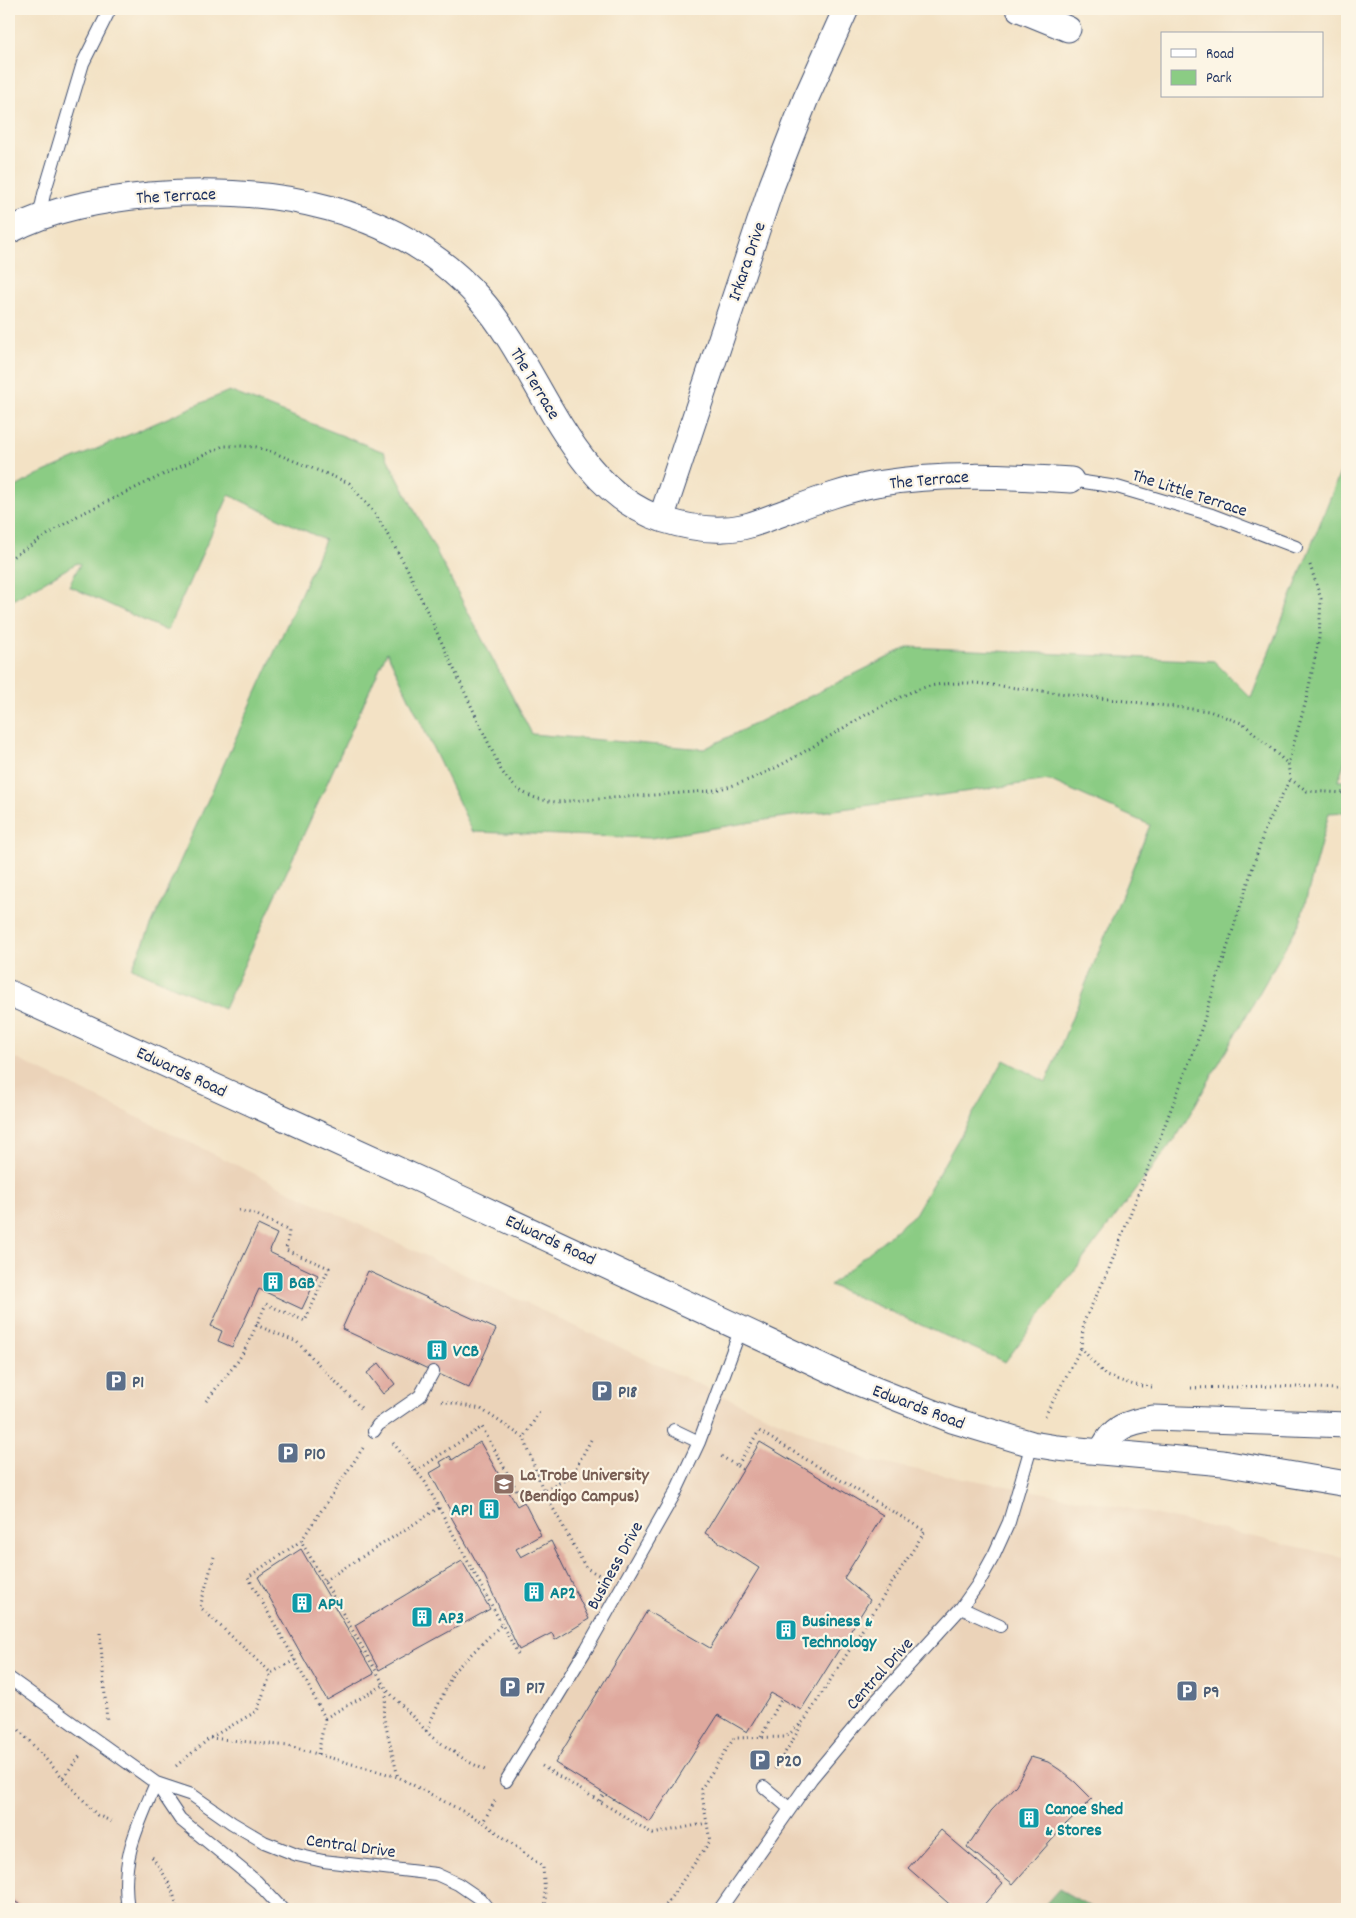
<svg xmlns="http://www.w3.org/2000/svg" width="1356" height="1918" font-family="Dekko,sans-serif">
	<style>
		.built { fill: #ebd3b9 }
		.green { fill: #8bcc84; stroke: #537e71 }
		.forest { fill: #70b072; stroke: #467068 }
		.building { fill: #dfa99e }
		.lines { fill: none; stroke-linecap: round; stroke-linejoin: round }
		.lane-casing { stroke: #3b4a6d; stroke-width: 14 }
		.street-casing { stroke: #3b4a6d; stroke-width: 27 }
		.path { stroke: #3b4a6d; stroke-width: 3; stroke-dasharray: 1 4; stroke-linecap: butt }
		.lane { stroke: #fff; stroke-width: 12 }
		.street { stroke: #fff; stroke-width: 25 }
		.labels { text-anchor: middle; stroke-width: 4.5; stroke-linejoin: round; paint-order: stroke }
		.street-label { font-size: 18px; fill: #1b2f5e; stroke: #fcf5e5 }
		.culture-label { font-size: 18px; font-weight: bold; fill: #0d838f; stroke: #fcf5e5; text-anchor: start }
		.service-label { font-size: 18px; font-weight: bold; fill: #4e5e75; stroke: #fcf5e5; text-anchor: start }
		.education-label { font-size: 18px; font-weight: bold; fill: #785e54; stroke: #fcf5e5; text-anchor: start }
	</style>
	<rect width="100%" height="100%" fill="#fcf5e5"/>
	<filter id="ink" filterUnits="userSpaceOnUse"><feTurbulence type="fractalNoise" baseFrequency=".02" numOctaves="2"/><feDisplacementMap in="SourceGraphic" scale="10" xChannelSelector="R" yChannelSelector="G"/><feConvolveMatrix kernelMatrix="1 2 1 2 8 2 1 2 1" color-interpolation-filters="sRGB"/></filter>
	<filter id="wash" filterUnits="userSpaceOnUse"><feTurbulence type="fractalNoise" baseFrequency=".0096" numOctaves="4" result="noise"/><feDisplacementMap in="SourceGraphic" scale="20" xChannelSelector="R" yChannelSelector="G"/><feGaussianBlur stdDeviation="1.12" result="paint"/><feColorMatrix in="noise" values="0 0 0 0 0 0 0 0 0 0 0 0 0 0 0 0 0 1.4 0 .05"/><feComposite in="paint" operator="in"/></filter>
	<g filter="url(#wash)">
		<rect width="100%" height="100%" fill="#f3e2c5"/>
		<!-- built -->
		<path class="built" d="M9,1055L379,1234L745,1406L870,1461L1127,1508L1347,1558V1909H9Z"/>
		<!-- green -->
		<path class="green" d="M229,391L384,452L532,734L704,749L909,647L1214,661L1251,698L1347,455V755L1338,781H1347V812L1329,813L1300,922L1179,1133L1005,1362L830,1285L915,1214L1004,1060L1046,1082L1150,825L1049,780L778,818L651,838L473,832L387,652L224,1009L132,968L325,540L229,495L167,631L69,586L80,564L77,563L9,602V491L37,475Z"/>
		<!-- forest -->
		<path class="forest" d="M1059,1889L1095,1909H1041Z"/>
		<g id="blocks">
			<!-- building -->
			<path class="building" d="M258,1225L277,1234L269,1252L318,1275L302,1309L259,1289L232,1347L218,1341L222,1331L211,1326Z
				M368,1271L496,1329L469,1388L342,1329Z
				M379,1363L395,1384L383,1394L367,1373Z
				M480,1442L517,1506L524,1502L541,1535L516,1549L521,1557L551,1541L589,1619L555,1640L552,1633L519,1650L485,1577L449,1513L451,1512L430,1473L442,1466L440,1462L450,1456L452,1460Z
				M760,1442L883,1515L844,1578L870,1600L801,1710L771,1693L747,1732L718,1715L650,1822L555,1763L647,1611L710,1648L759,1568L705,1533Z
				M301,1549L374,1674L327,1700L258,1577Z
				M462,1561L490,1609L379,1670L355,1625Z
				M1031,1757L1048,1762L1060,1770L1075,1782L1092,1799L1065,1825L1013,1884L967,1847L991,1811L1016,1785Z
				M941,1830L1003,1883L980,1909H955L908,1868Z
				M9,1898L27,1909H9Z"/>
		</g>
	</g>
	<g filter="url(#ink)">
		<use href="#blocks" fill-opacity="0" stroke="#3b4a6d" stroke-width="1"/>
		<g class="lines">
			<!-- lane casing -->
			<g class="lane-casing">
				<path id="lane" d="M39,218L44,194L83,63L110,9
					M1071,480L1117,487L1212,515L1296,547
					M674,1430L699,1442
					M374,1431L378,1425L420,1396L433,1372
					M961,1608L1000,1626
					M9,1678L156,1783L192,1795L232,1823L264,1842L297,1855L323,1861L436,1874L458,1884L480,1899L488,1909
					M506,1781L587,1648L676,1491L699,1442L741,1328
					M156,1783L180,1819L257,1882L282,1909
					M764,1787L789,1808
					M128,1909C120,1859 137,1828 156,1783
					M720,1909L811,1779L877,1700L961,1608L978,1584L994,1555L1009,1522L1032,1444"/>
			</g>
			<!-- street casing -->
			<g class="street-casing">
				<path id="street" d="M1019,9L1068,29
					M9,231C52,208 102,200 150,195C269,185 397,205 480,299C542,369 568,489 664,520C683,526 704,530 724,529C745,529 764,520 783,513C813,502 844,490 876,484C941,473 1005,476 1071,480
					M661,519L772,185L806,98L846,9
					M9,993L471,1203L856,1382L952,1420L1032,1444L1057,1448L1223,1463L1347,1484
					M1102,1452C1111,1427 1129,1422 1153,1418L1347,1425"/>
			</g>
			<!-- path -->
			<path class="path" d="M9,559L79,515L223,446H240L256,447L272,452L349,483L376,515L407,568L501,770C516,792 530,799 556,802L709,791C775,780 828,732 887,704C899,698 913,690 926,687C942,683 959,683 975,683L1209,711L1244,724L1288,764
				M1310,565L1321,599L1319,638L1306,701L1288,764L1290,779L1307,791L1347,793
				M256,1325L297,1342L362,1409
				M1152,1387L1134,1385L1106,1376L1081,1348L1084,1321L1107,1274L1197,1042L1265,829L1290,779
				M1191,1388L1276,1386L1337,1389L1347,1391
				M206,1401L238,1361L248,1344L266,1304L305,1321L329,1268L286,1250L289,1231L255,1214L236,1210
				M442,1401L481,1409L524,1438L539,1412
				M1045,1416L1081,1348
				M591,1440L570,1478L543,1490L586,1568L601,1576
				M393,1443L425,1482L519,1656
				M363,1448L301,1541L387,1690L432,1737L467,1761L487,1771
				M737,1466L743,1470
				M416,1471L482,1427L521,1498L543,1490L524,1438
				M214,1557L200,1607L271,1673L295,1660L248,1577L301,1541
				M324,1581L439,1508
				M100,1633L107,1721
				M295,1660L325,1718L384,1685
				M387,1691L383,1714L398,1777
				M9,1719L97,1815L115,1823
				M426,1731L454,1671L502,1624
				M761,1737L782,1698
				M210,1738L289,1746L398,1777L483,1822
				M318,1754L325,1718
				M176,1766L210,1738L257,1711L271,1673
				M542,1766L653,1834L707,1823
				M775,1769L803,1723
				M63,1777L80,1756
				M495,1801L483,1822L543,1867L546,1909
				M600,1801L604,1793
				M152,1857C164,1873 174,1889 177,1909
				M663,1909L710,1841L701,1789L734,1738L786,1737L805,1720L925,1531L759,1431L737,1466L719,1455"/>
			<!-- lane -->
			<use href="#lane" class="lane"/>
			<!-- street -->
			<use href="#street" class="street"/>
		</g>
	</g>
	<!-- icons -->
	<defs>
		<g id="building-square" transform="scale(1.125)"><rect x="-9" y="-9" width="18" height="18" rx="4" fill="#0f9aa8" stroke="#fcf5e5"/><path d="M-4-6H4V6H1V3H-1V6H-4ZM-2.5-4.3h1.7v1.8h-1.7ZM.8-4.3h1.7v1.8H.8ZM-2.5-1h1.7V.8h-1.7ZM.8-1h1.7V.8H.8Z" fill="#fff"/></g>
		<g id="parking-square" transform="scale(1.125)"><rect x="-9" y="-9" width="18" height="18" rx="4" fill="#5c6f8a" stroke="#fcf5e5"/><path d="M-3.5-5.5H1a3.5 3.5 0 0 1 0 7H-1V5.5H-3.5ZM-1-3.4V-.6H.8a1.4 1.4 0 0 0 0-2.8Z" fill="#fff"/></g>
		<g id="university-square" transform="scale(1.125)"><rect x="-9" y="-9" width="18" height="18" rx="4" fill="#8d6e63" stroke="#fcf5e5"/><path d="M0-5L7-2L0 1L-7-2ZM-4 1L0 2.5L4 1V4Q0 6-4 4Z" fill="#fff"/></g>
	</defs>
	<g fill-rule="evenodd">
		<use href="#building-square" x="273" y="1282"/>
		<use href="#building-square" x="437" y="1350"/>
		<use href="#parking-square" x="116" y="1381"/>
		<use href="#parking-square" x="602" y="1391"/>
		<use href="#parking-square" x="288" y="1453"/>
		<use href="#university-square" x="504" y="1484"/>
		<use href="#building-square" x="489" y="1509"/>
		<use href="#building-square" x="534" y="1592"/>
		<use href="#building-square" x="302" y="1603"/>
		<use href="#building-square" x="422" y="1617"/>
		<use href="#building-square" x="786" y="1630"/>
		<use href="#parking-square" x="510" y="1687"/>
		<use href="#parking-square" x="1187" y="1691"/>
		<use href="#parking-square" x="760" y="1760"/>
		<use href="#building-square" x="1029" y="1818"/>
	</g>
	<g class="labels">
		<!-- street labels -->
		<g class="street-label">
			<text transform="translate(176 195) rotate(-3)" y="6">The Terrace</text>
			<text transform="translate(746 261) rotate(-71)" y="6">Irkara Drive</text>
			<text transform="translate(536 383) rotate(59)" y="6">The Terrace</text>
			<text transform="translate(929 479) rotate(-5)" y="6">The Terrace</text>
			<text transform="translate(1190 492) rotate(18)" y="6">The Little Terrace</text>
			<text transform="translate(182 1071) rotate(25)" y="6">Edwards Road</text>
			<text transform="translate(551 1239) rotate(25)" y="6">Edwards Road</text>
			<text transform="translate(919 1406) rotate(21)" y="6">Edwards Road</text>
			<text transform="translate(614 1565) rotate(-61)" y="6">Business Drive</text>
			<text transform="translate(879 1673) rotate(-48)" y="6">Central Drive</text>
			<text transform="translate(351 1845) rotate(8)" y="6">Central Drive</text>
		</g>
		<!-- culture labels -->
		<g class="culture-label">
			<text x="289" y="1288">BGB</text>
			<text x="453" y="1356">VCB</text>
			<text x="473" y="1515" text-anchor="end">AP1</text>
			<text x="550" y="1598">AP2</text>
			<text x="318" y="1609">AP4</text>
			<text x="438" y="1623">AP3</text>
			<text x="802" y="1626">Business &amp;<tspan x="802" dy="21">Technology</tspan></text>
			<text x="1045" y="1814">Canoe Shed<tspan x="1045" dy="21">&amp; Stores</tspan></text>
		</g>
		<!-- service labels -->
		<g class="service-label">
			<text x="132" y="1387">P1</text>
			<text x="618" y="1397">P18</text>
			<text x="304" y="1459">P10</text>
			<text x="526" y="1693">P17</text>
			<text x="1203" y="1697">P9</text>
			<text x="776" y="1766">P20</text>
		</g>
		<!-- education labels -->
		<g class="education-label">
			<text x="520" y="1480">La Trobe University<tspan x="520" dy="21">(Bendigo Campus)</tspan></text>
		</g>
	</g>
	<!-- margin -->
	<rect width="1356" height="1918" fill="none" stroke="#fcf5e5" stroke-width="30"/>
	<!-- legend -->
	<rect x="1161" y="32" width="162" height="65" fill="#fcf5e5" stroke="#a2a6af"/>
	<rect x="1171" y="49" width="25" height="8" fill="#ffffff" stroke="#a2a6af"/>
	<text x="1206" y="58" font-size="15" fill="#1b2f5e">Road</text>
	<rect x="1171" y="70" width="25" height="15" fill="#8bcc84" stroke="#a2a6af"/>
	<text x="1206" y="82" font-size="15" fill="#1b2f5e">Park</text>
</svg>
